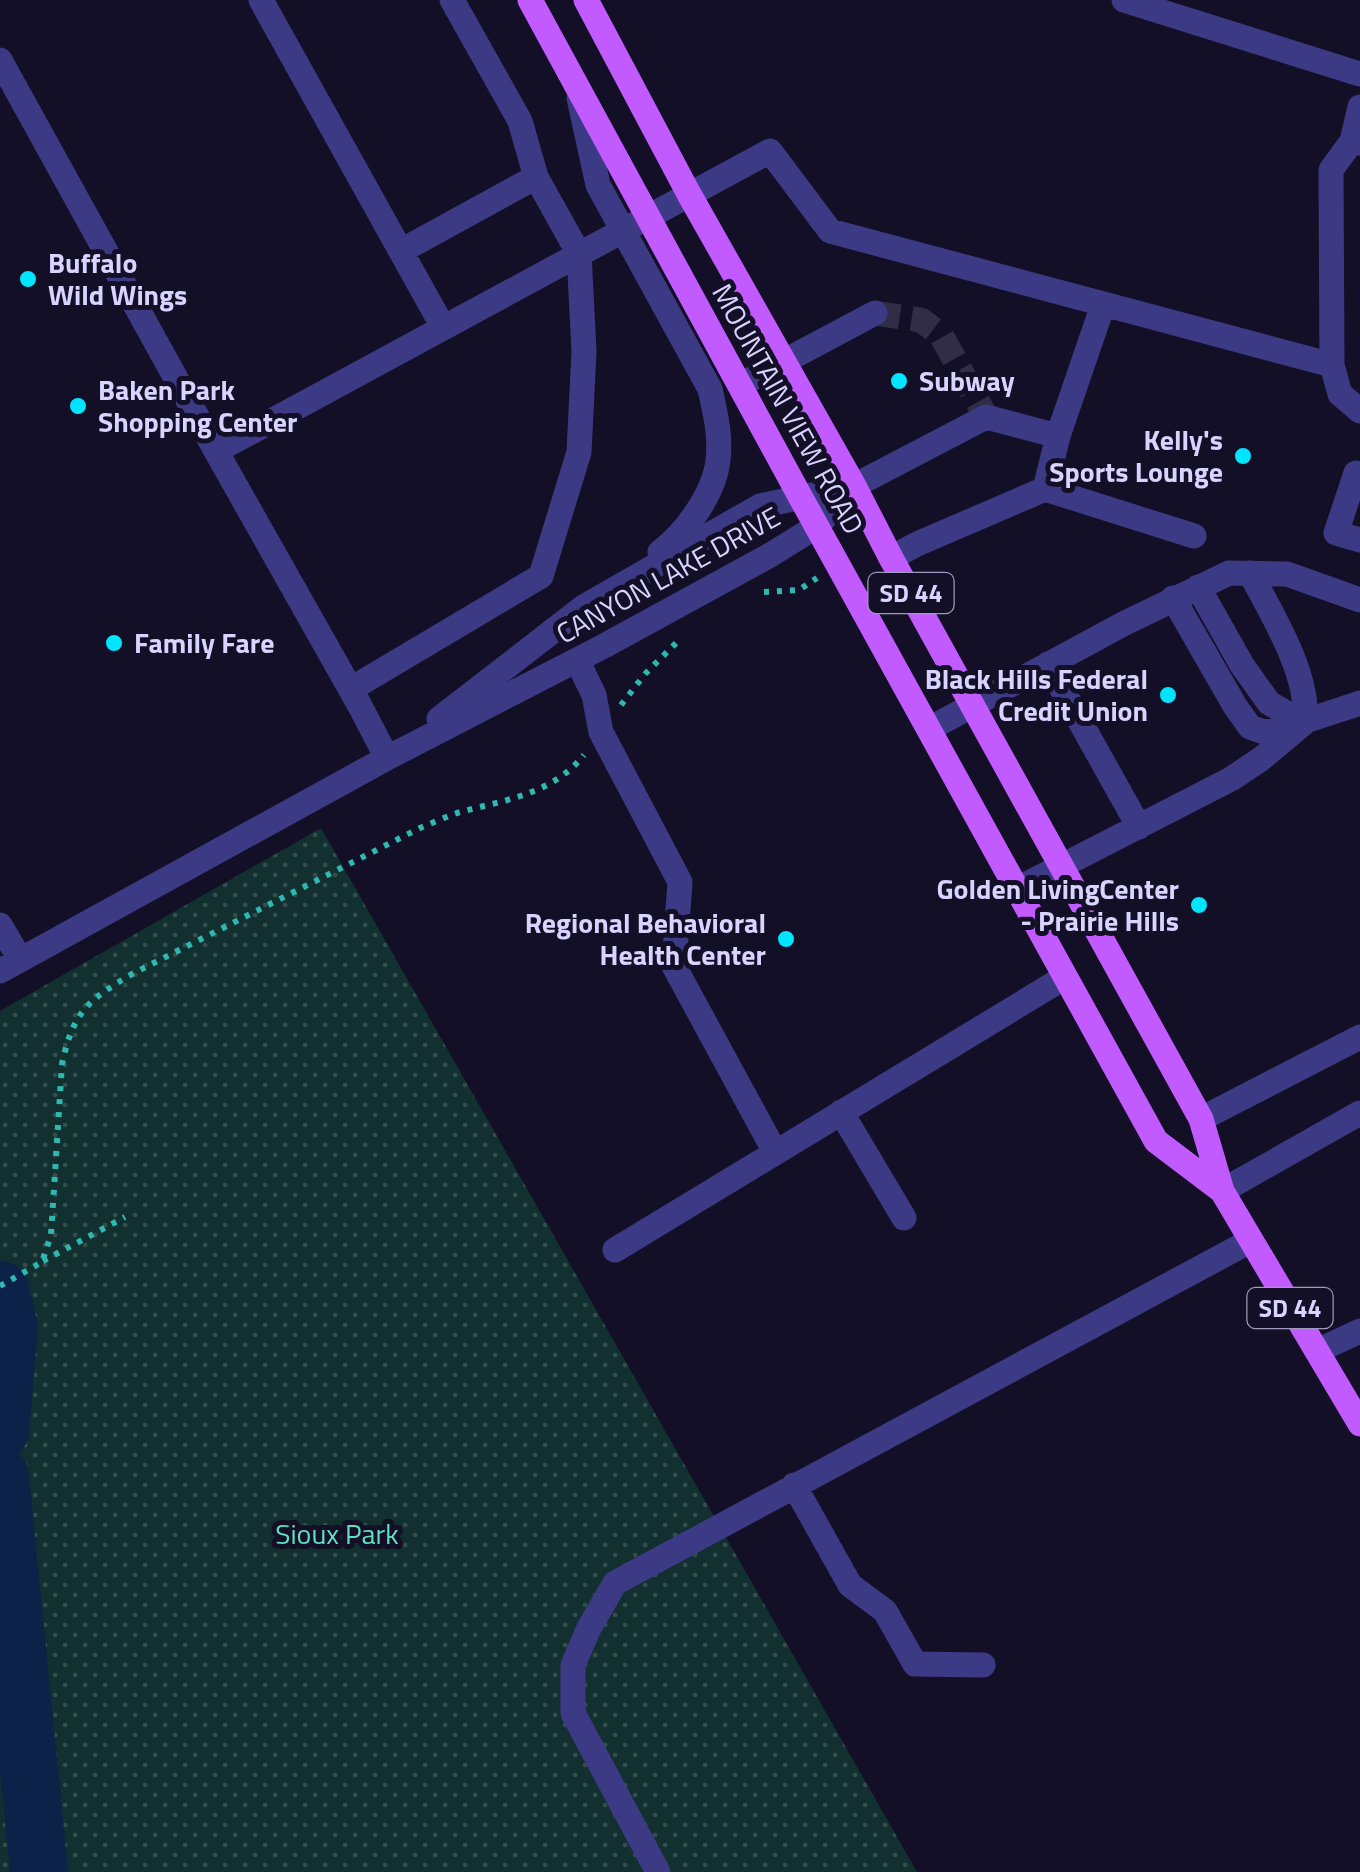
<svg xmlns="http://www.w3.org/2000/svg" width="1360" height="1872" font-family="'Titillium Web',sans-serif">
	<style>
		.park { fill: url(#park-dots) }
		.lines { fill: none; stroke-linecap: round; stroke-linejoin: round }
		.river { stroke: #0c2248; stroke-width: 58 }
		.minor-tunnel { stroke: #312d47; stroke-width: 25; stroke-dasharray: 25 12; stroke-linecap: butt }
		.path { stroke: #2fb8b0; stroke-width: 6; stroke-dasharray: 5 8; stroke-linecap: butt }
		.minor { stroke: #3d3a85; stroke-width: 25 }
		.major { stroke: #c25bff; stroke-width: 25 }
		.poi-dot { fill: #00e5ff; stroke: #130f26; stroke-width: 4 }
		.labels { text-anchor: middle; stroke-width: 10; stroke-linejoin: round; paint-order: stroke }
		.shield { fill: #130f26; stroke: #9e99be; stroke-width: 2.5 }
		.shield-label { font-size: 25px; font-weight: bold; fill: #d9d4ff }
		.poi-label { font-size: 28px; font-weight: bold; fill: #d9d4ff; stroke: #130f26; text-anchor: start }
		.street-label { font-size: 28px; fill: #d9d4ff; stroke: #130f26 }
		.park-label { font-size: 28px; fill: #5fe0c0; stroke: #130f26 }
	</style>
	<defs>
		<pattern id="park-dots" width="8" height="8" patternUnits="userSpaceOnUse" patternTransform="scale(2.5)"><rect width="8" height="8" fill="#12302f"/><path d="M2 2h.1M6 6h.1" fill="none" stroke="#344d4e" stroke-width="1.8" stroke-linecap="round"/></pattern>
	</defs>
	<rect width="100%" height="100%" fill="#130f26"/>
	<!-- park -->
	<path class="park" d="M321,828L917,1872H0V1011Z"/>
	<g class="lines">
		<!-- river -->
		<path class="river" d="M0,1290L9,1327L0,1431
			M0,1476L39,1872"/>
		<!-- minor-tunnel -->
		<path class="minor-tunnel" d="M875,313L921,320L941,335L986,417"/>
		<!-- path -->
		<path class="path" d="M764,592L799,590L817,578
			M621,705L645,674L679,640
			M43,1261L125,1217
			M0,1286L42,1262L51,1235L62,1064C73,1012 88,1000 132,974L420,828C432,823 445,817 457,813C503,800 552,795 584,755"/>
		<!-- minor -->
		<path class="minor" d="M261,0L443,327
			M452,0L520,121L536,177
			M1124,0L1360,74
			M0,60L216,451L360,706L387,758
			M579,98L598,185L710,389C715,412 721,435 718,460C715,492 686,533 660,552
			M1360,107L1352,141L1360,143
			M1332,365L1331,170L1352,141
			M740,385L875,313
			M216,451L770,151L830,231L1332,365L1340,394L1360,411
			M1360,474L1356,473L1336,533L1360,540
			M1045,489L1058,436L1103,305
			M891,558L917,544L1045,489L1194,536
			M1198,587L1242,665L1269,703L1304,723
			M1173,598L1235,706L1250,727L1264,732L1284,728L1360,703
			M577,660L594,695L601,732L680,882L674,966L775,1152
			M1048,664L1139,827
			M351,689L541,576L579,452L584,351L579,254L536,177L401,251
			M439,719L585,606L760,506L854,486L986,417L1058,436
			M929,729L1125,623L1229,573L1287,574L1360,600
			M1017,889L1231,779L1261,759L1304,723C1312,679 1271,612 1250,573
			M0,925L20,959
			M0,971L387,758L604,646L772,554L817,526L854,486
			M841,1112L904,1218
			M1201,1119L1360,1037
			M1222,1191L1360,1113
			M615,1250L1065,977
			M1317,1351L1360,1331
			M794,1485L850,1585L885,1611L915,1664L983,1665
			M658,1872L573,1713V1665L589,1628L615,1583L1250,1241"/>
		<!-- major -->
		<path class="major" d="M530,0L801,498L1156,1141L1222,1191
			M586,0L689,194L854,486L891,558L1201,1119L1222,1191L1360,1424"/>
	</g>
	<!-- markers -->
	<g class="poi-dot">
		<circle cx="28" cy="279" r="10"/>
		<circle cx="899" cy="381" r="10"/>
		<circle cx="78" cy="406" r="10"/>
		<circle cx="1243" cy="456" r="10"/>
		<circle cx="114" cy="643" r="10"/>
		<circle cx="1168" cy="695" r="10"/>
		<circle cx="1199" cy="905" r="10"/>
		<circle cx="786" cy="939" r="10"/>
	</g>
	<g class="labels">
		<!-- shield labels -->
		<g class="shield">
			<rect x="868.5" y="573" width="85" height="40" rx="8"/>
			<rect x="1247.5" y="1288" width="85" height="40" rx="8"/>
		</g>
		<g class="shield-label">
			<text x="911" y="602">SD 44</text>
			<text x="1290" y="1317">SD 44</text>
		</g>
		<!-- poi labels -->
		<g class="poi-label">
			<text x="48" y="273">Buffalo<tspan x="48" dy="32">Wild Wings</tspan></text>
			<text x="919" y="391">Subway</text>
			<text x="98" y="400">Baken Park<tspan x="98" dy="32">Shopping Center</tspan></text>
			<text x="1223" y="450" text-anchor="end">Kelly's<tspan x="1223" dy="32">Sports Lounge</tspan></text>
			<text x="134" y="653">Family Fare</text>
			<text x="1148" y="689" text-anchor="end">Black Hills Federal<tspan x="1148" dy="32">Credit Union</tspan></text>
			<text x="1179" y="899" text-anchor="end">Golden LivingCenter<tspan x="1179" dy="32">- Prairie Hills</tspan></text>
			<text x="766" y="933" text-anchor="end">Regional Behavioral<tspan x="766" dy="32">Health Center</tspan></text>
		</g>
		<!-- street labels -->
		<g class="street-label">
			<text transform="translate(788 409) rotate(61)" y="10">MOUNTAIN VIEW ROAD</text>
			<text transform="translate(668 575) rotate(-29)" y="10">CANYON LAKE DRIVE</text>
		</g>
		<!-- park labels -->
		<g class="park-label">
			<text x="337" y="1544">Sioux Park</text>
		</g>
	</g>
</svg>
